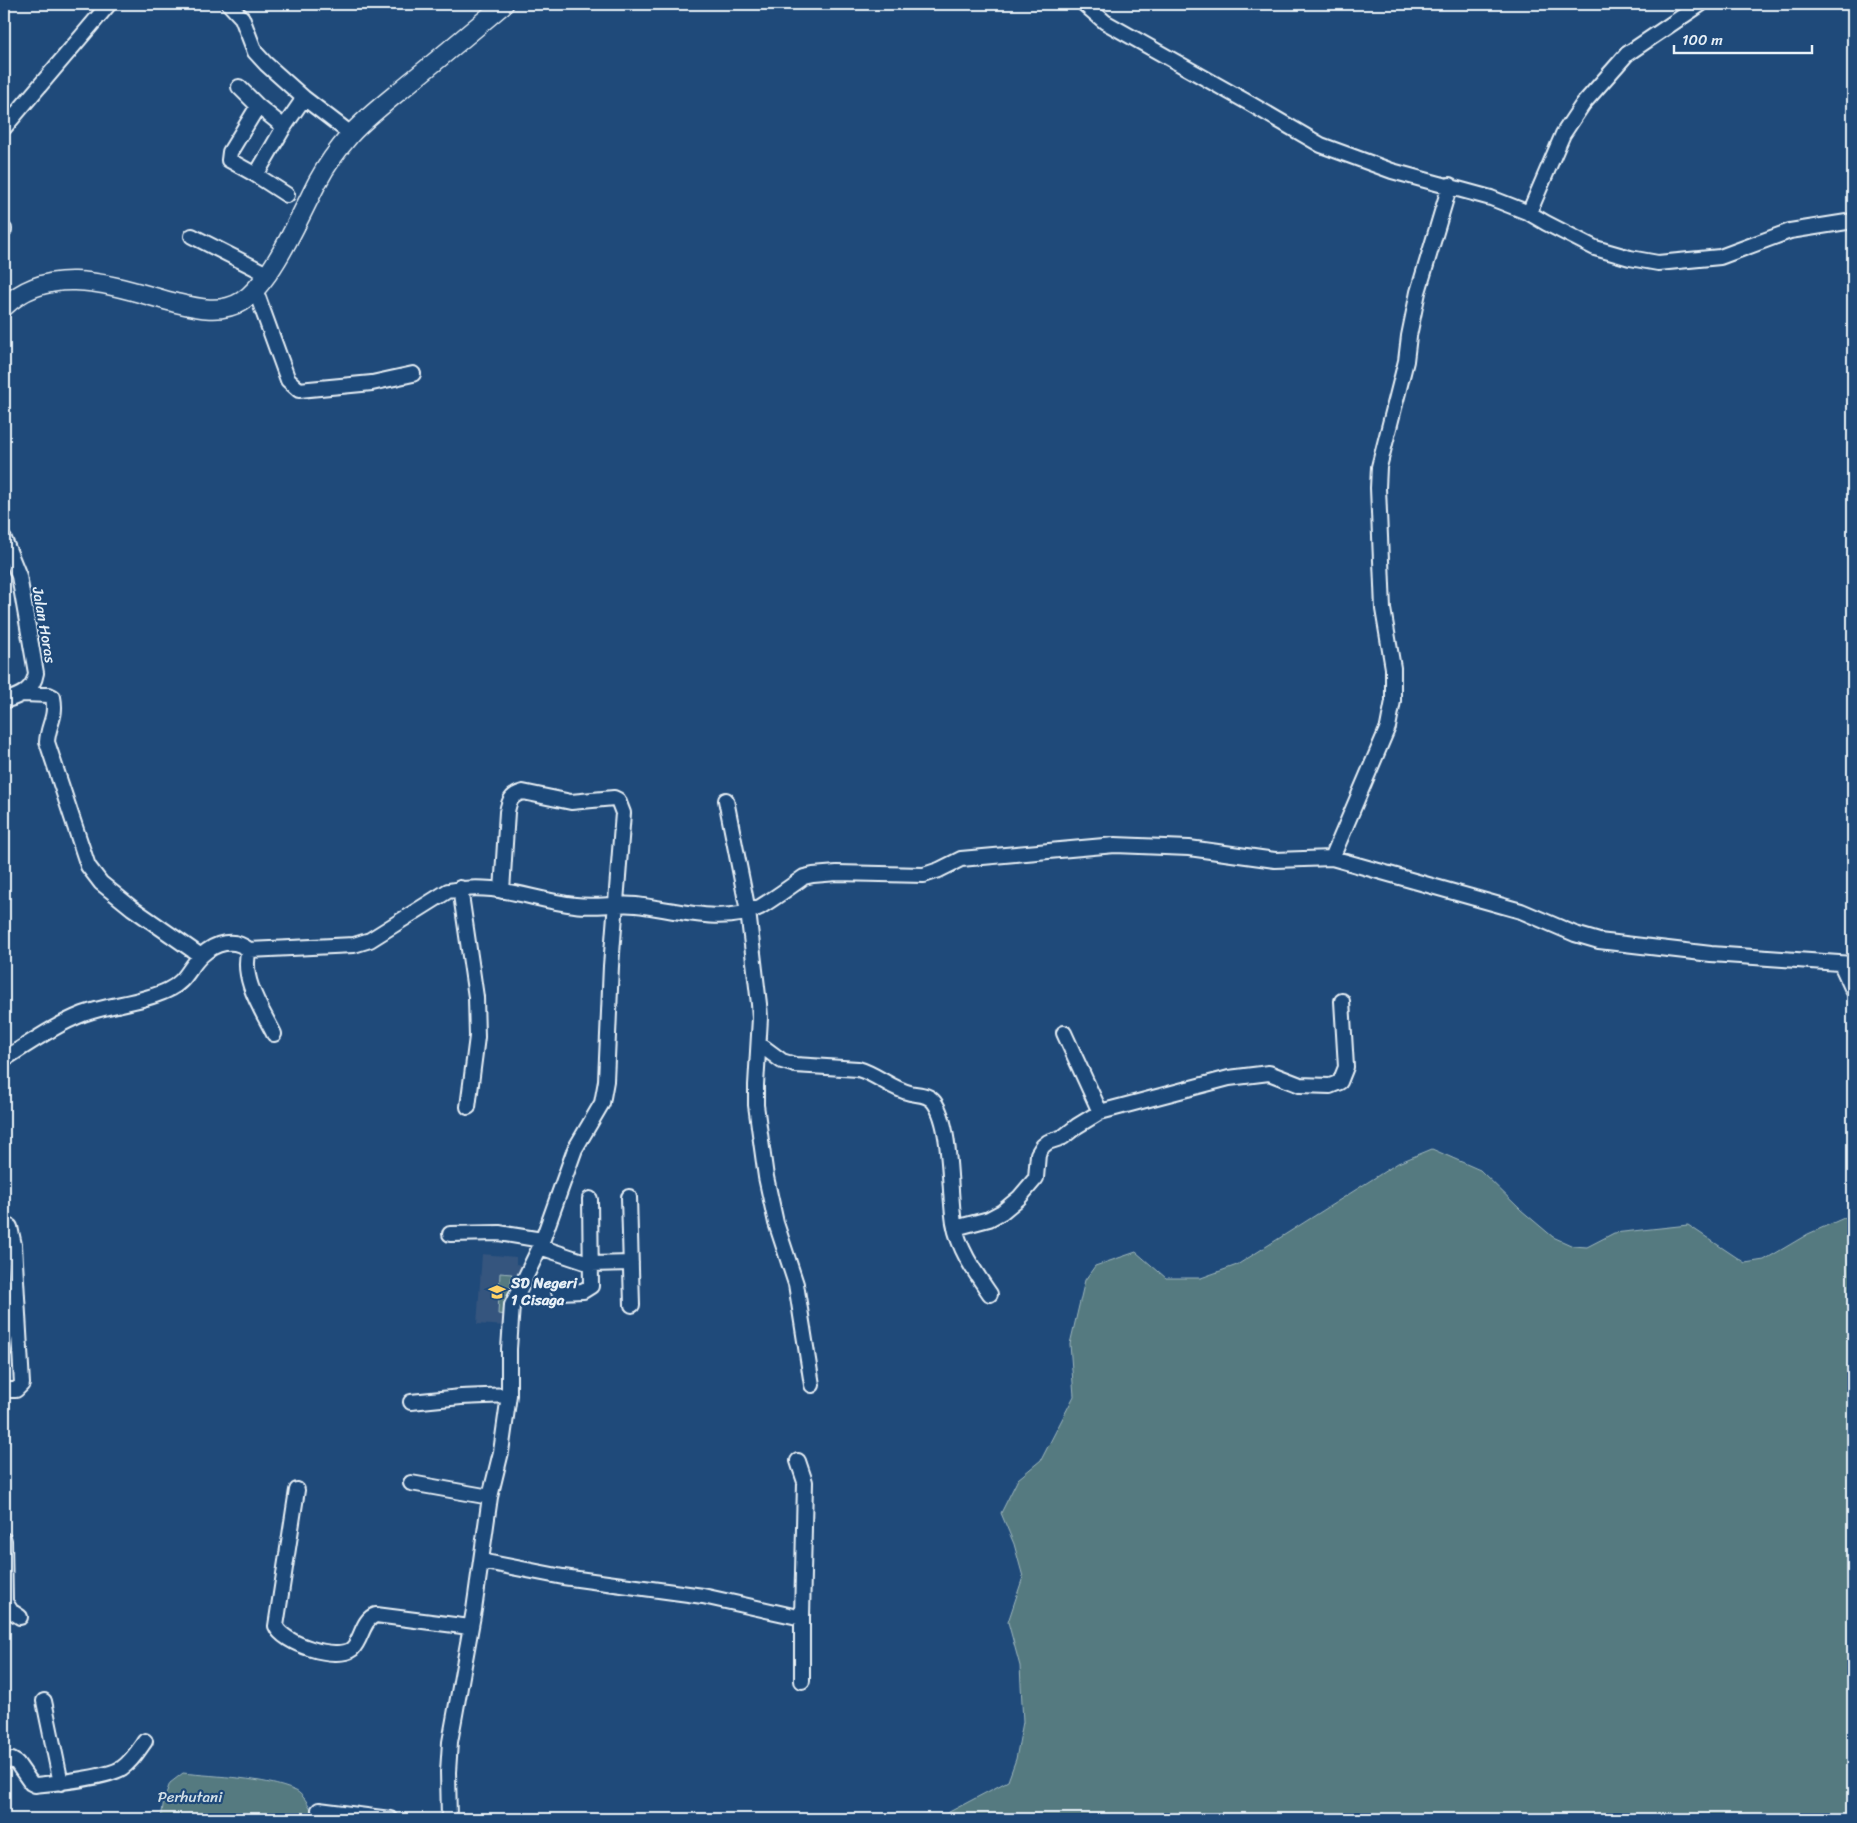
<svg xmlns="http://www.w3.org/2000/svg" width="1857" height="1823" font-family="Sriracha,sans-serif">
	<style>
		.built { fill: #34547e }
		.green { fill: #557a80; stroke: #9eb6bc }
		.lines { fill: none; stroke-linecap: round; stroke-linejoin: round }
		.minor-casing { stroke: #e8f1f8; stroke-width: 18 }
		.major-casing { stroke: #e8f1f8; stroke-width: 21 }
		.minor { stroke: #1f4a7a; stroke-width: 14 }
		.major { stroke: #1f4a7a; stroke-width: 18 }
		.labels { text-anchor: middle; stroke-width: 4.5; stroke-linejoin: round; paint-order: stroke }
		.street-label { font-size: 15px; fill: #e8f1f8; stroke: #1f4a7a }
		.poi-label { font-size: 15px; font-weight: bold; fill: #e8f1f8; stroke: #1f4a7a; text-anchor: start }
		.park-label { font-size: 15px; fill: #d2dfe6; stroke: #1f4a7a }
	</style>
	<rect width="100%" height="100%" fill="#1f4a7a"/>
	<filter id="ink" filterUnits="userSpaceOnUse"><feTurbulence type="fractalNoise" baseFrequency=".02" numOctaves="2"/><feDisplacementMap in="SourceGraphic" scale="10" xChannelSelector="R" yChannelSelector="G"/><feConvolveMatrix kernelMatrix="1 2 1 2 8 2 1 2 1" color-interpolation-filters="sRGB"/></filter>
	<g filter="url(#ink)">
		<!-- built -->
		<path class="built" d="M482,1254L516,1257V1264L526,1265L507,1326L477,1324Z"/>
		<!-- green -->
		<path class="green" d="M1432,1149L1480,1170L1521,1210L1553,1237L1573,1246L1587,1247L1614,1233L1688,1225L1745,1263L1764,1260L1808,1234L1853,1214V1819H936L1008,1781L1016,1759L1023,1722L1020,1666L1008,1622L1023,1577L1014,1544L1001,1513L1018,1479L1041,1460L1074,1396L1070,1344L1085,1280L1095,1266L1136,1252L1166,1278H1201L1237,1265L1398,1163Z
			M500,1273L512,1274L507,1315L498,1314Z
			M183,1773C218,1777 263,1777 296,1791C303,1794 314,1811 314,1819H161L164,1799L170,1783Z"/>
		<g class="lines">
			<!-- minor casing -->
			<g class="minor-casing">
				<path id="minor" d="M229,4L242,18L255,52L266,64L304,98L351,134
					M1084,4L1105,22L1249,103L1321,145L1392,171L1491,198L1529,213L1546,223L1595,248L1630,258L1658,263L1720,257L1790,231L1853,221
					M239,87L258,106
					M284,127L258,106L230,152L229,160L256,175L284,127L304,98
					M4,128L109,4
					M256,175L287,195
					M1529,213L1563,134L1583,104L1627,54L1701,4
					M4,229V230
					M192,236L267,274
					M255,289L288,380L299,390L372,383L413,374
					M4,539L19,576L36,673C33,691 20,696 4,701
					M23,694L49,695L53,697C57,718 48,724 47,742L88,866L101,883L132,908L201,956
					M726,800L748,911L759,1004L760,1018L756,1085V1105L766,1177L776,1223L796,1284L812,1385
					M1332,858L1388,727L1393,701V668L1383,609L1378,488L1379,467L1406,361L1409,336L1418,292L1450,185
					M460,888L476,997L477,1037L468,1107
					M249,950C240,978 262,1010 274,1034
					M1841,964L1853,990
					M759,1044L782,1061L795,1065L858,1069C877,1074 891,1089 910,1093C919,1095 928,1094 934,1102C952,1126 949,1193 954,1223C959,1250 975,1272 990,1294
					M4,1059C30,1043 55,1025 83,1014C110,1004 141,1003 168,990C187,981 188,968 202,955C215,943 234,937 249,950L354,945L370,940L448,891C496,881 530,900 575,905C595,908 616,903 636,905C673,909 725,926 760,907C775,898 790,887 804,877L813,875L837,873L924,875L939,870L961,859L1115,845L1189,848L1275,860L1332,858L1521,911L1575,934L1599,941L1711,954L1853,964
					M1100,1112L1229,1078L1269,1073L1300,1085L1330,1086L1340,1082L1346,1067L1342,1001
					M629,1197L632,1305
					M4,1224L10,1227L14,1245L22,1384L16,1390H4
					M955,1228L989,1219L1002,1212L1019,1198L1036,1178L1038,1154L1043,1146L1048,1142L1063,1137L1077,1126L1100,1112L1064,1033
					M450,1234L499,1233L542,1240
					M540,1247L591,1264L631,1263
					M559,1292L583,1291L591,1286L590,1199
					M4,1301C10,1315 5,1335 4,1350
					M411,1402L461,1397L509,1395
					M798,1461L805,1482L802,1618V1681
					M411,1483L490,1497
					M297,1490L276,1626C283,1644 337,1661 352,1649C362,1640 362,1619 376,1615L470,1627
					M4,1540L5,1602L11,1611L20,1617
					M481,1561L563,1577L703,1596L802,1618
					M44,1701L61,1783
					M4,1762L12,1760L17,1763L31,1783L35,1785C54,1783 107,1778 122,1768C132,1761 138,1751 145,1741
					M319,1810L390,1819
					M449,1819L448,1772L450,1742L474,1610L490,1497L501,1452L509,1395V1349L512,1305L540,1247L575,1149L602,1103L606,1081L611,966L623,813L618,800L614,798L571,802L523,792C511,795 509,801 507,812L502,891"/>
			</g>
			<!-- major casing -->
			<g class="major-casing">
				<path id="major" d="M4,307C52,260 119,288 176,303C197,308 222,314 242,301C273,281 301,213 318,181C327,164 339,148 351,134C368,116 389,100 408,84C440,58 472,31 504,4"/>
			</g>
			<!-- minor -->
			<use href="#minor" class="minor"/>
			<!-- major -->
			<use href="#major" class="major"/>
		</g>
	</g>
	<!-- icons -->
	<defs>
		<g id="school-bare" transform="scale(1.35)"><path d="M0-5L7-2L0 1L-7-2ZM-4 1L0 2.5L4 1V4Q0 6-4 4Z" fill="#ffd166" stroke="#1f4a7a" stroke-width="2.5" paint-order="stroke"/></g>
	</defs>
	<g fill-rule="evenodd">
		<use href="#school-bare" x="497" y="1292"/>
	</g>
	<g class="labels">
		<!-- street labels -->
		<g class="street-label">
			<text transform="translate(44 625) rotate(80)" y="5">Jalan Horas</text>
		</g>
		<!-- poi labels -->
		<g class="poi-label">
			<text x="511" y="1288">SD Negeri<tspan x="511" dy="17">1 Cisaga</tspan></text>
		</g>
		<!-- park labels -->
		<g class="park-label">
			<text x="190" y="1802">Perhutani</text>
		</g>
	</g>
	<!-- margin -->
	<rect width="1857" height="1823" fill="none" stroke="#1f4a7a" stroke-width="20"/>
	<rect x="10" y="10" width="1837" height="1803" fill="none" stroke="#e8f1f8" stroke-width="2" filter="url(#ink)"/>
	<!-- scale -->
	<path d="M1674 45v8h138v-8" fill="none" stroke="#e8f1f8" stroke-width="2.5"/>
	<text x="1682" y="45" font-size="15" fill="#e8f1f8" stroke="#1f4a7a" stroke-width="4" paint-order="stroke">100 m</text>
</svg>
